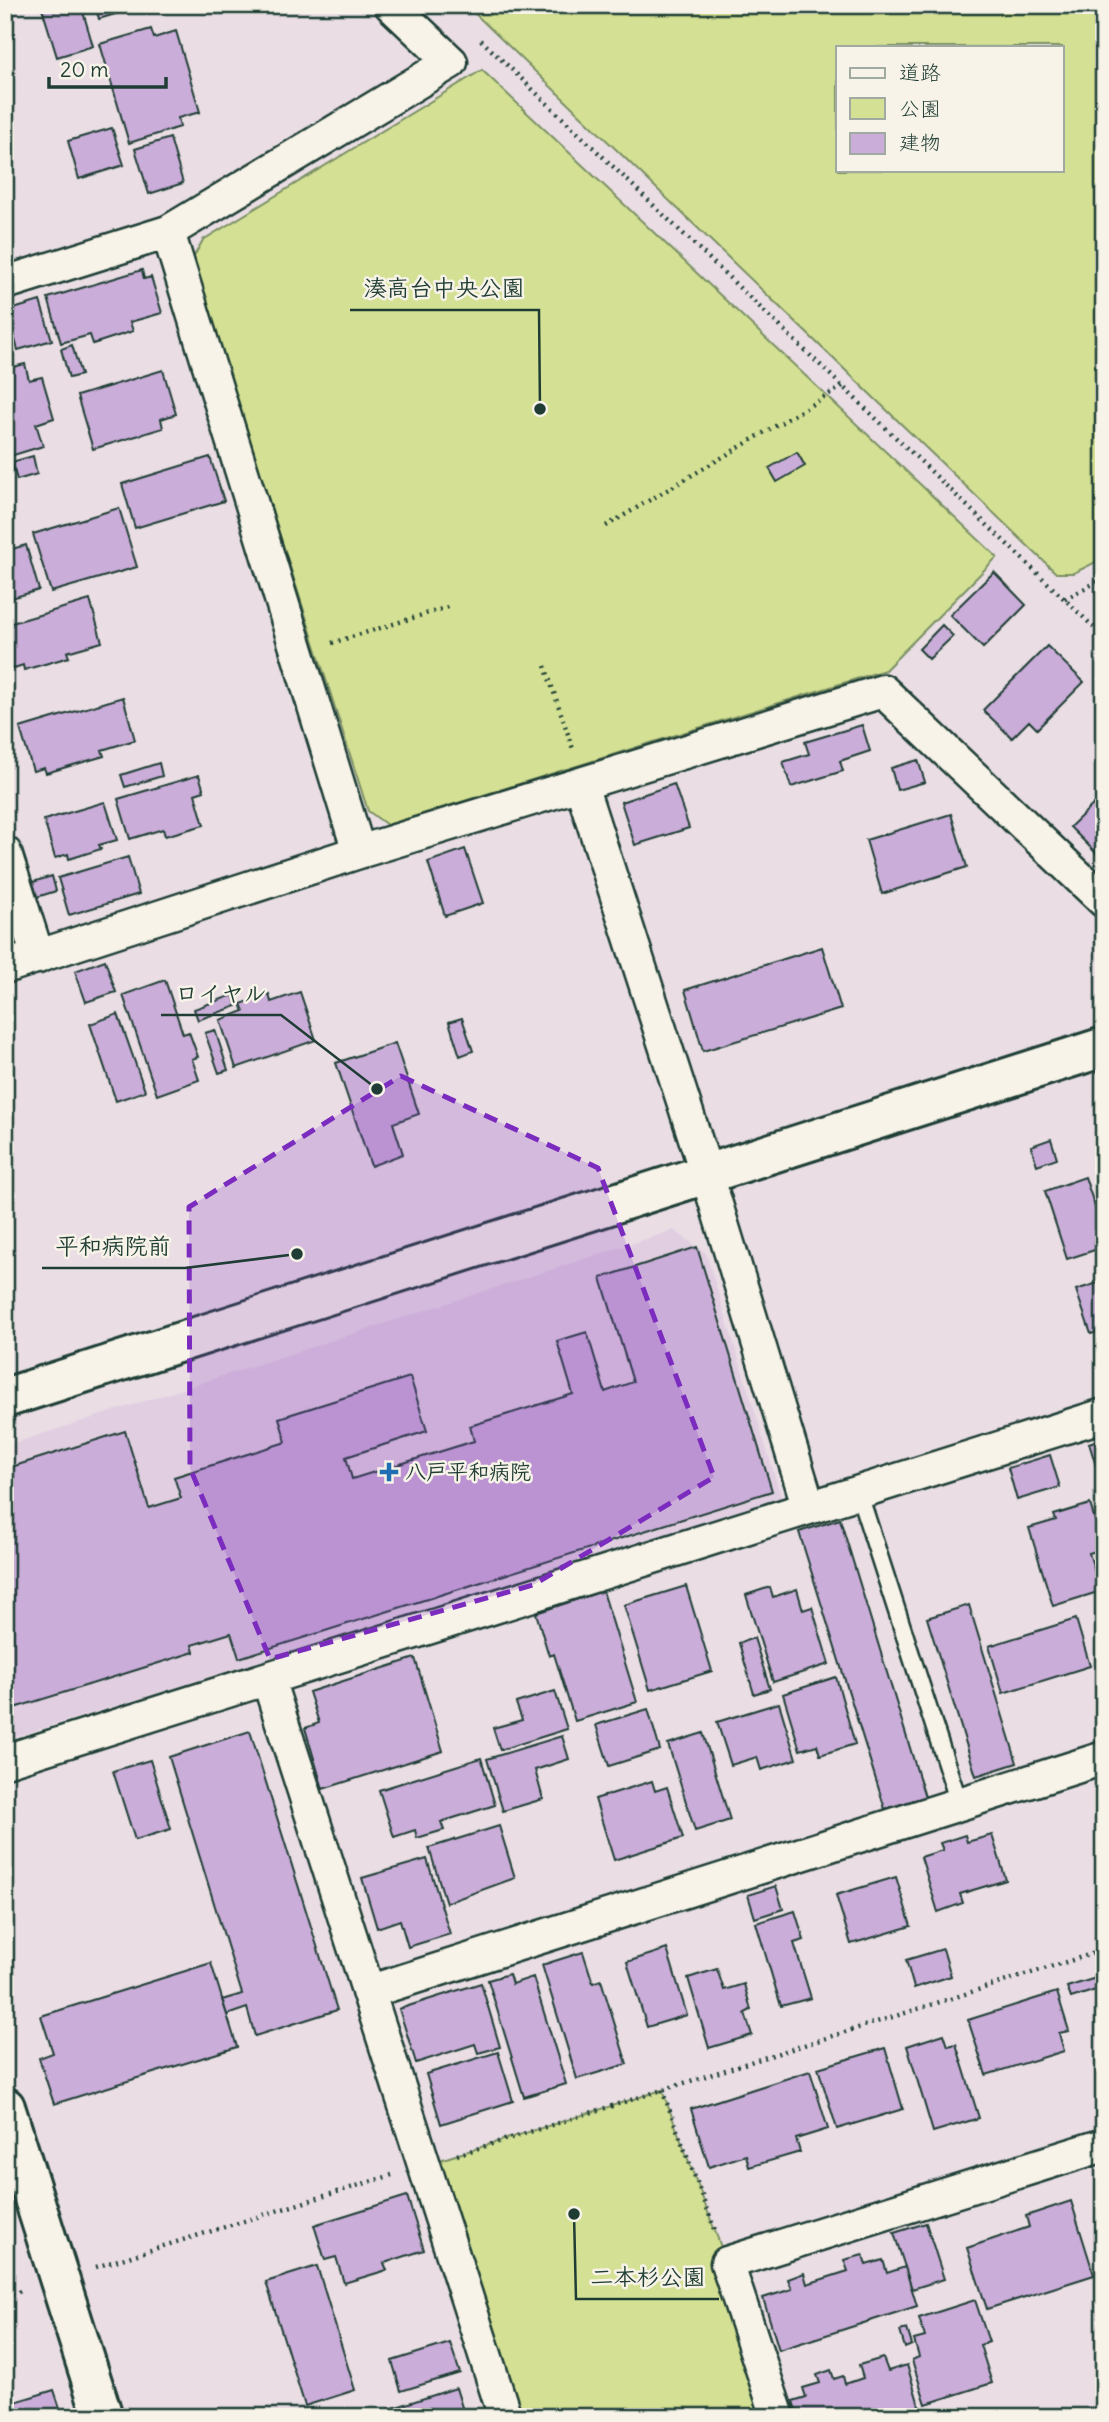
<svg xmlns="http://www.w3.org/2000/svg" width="1109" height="2422" font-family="Delius,'Klee One',sans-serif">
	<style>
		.built { fill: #e1cfe1 }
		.green { fill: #d4e194; stroke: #7a8f64; stroke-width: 2; fill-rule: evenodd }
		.building { fill: #cbadd9; stroke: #1f3d34; stroke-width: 2 }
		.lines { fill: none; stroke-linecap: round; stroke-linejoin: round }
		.lane-casing { stroke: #1f3d34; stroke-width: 21 }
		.street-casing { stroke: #1f3d34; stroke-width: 37 }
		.secondary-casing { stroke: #1f3d34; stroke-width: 44 }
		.path { stroke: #1f3d34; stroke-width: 4.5; stroke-dasharray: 2 5; stroke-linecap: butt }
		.lane { stroke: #f7f3e8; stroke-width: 16 }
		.street { stroke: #f7f3e8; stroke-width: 32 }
		.secondary { stroke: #f7f3e8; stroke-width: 38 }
		.marked { fill: #7b2cbf; fill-opacity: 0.2; stroke: #7b2cbf; stroke-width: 5; stroke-dasharray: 14 9; stroke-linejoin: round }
		.poi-dot { fill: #1f6fb2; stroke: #f7f3e8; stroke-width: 2.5 }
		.labels { text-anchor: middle; stroke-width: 5; stroke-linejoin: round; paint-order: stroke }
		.poi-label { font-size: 21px; font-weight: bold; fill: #1f3d34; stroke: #f7f3e8; text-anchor: start }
		.leader { fill: none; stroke: #1f3d34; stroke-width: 2.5 }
		.callout-dot { fill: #1f3d34; stroke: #f7f3e8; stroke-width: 2.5 }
		.callout-label { font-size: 23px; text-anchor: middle; font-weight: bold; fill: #1f3d34; stroke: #f7f3e8; stroke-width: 5; stroke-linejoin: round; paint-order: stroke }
	</style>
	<rect width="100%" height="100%" fill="#eadee4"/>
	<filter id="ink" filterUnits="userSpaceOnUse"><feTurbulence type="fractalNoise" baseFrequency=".0143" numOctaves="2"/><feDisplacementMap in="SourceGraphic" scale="14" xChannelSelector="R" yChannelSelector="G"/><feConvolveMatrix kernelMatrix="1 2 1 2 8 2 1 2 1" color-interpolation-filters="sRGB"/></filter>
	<g filter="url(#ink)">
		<!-- built -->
		<path class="built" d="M674,1230L706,1253L782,1499L5,1740V1446Z"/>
		<!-- green -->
		<path class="green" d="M466,5H1104V558L1074,573H1056ZM838,47H1062V170H838Z
			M482,70L997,557L885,670L387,825L368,811L192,260L203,240Z
			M662,2090L727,2263L778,2417H505L424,2165Z"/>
		<!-- building -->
		<path class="building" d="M41,5H81L93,46L57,57Z
			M95,5H145L99,19Z
			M151,29L154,38L176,31L200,112L178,118L180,127L129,143L100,44Z
			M112,128L124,165L79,179L68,141Z
			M170,138L183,183L149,194L135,149Z
			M142,270L144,279L151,277L162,313L130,322L133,331L93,344L90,335L61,343L48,298Z
			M40,301L52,340L18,350L7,311Z
			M5,321L14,348L5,350Z
			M72,345L81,375L69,378L61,349Z
			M25,364L29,380L42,377L54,418L36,424L43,446L7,457L5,369Z
			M163,370L176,414L161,419L163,428L93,449L77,396Z
			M797,452L805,466L777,482L769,468Z
			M33,456L37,474L17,480L12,462Z
			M210,457L224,501L135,528L122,484Z
			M119,508L137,567L51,592L33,534Z
			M26,545L39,590L5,600V551Z
			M994,572L1026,605L983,648L950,615Z
			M90,600L102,642L67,652L69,657L24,670L23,665L5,671V625Z
			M942,625L953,636L929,659L919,649Z
			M1047,646L1084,682L1037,729L1029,721L1012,738L983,710Z
			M123,697L135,740L102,750L104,756L46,773L44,768L33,771L20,728Z
			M862,725L870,751L840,761L843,771L791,787L783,762L809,754L805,742Z
			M918,760L925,782L897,790L891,768Z
			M159,763L162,776L125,787L121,775Z
			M199,775L204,791L195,794L204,825L165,836L163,829L130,839L118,799Z
			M674,784L689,828L635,845L621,802Z
			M1104,794V861L1070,827Z
			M105,802L117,840L99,845L101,849L69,859L68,854L55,858L44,820Z
			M951,814L967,867L882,894L866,840Z
			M465,849L483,903L445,916L428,862Z
			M128,857L139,894L69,915L58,878Z
			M52,876L56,891L37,897L33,882Z
			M822,947L841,1009L703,1051L685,990Z
			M105,960L116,992L86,1002L75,971Z
			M165,980L183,1034L189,1032L198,1057L192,1059L199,1080L157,1095L123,995Z
			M300,992L316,1040L236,1068L220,1020L244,1011L241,1004L269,994L271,1002Z
			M233,995L237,1006L198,1020L194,1009Z
			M118,1014L145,1091L116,1101L90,1024Z
			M462,1018L473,1051L460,1056L449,1022Z
			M215,1030L228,1070L219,1073L205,1033Z
			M395,1043L419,1114L393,1123L403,1154L371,1166L336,1063Z
			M1104,1124V1143L1098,1126Z
			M1051,1139L1057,1158L1037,1165L1031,1146Z
			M1085,1177L1096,1210L1104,1207V1247L1067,1259L1045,1191Z
			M697,1247L772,1491L239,1658L231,1633L192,1645L194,1652L5,1711V1469L125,1431L149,1508L181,1498L174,1477L286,1442L279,1418L410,1377L427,1431L346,1457L352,1479L474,1441L470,1426L573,1394L557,1341L587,1332L605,1392L633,1382L601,1278Z
			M1104,1281V1330L1091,1334L1076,1290Z
			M1104,1438V1489H1103L1089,1443Z
			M1050,1455L1060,1487L1017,1500L1008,1468Z
			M1090,1504L1104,1549L1089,1553L1101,1591L1053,1606L1029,1528L1056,1520L1054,1515Z
			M840,1519L925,1797L885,1809L799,1532Z
			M686,1586L712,1671L650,1690L624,1605Z
			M770,1587L773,1597L797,1589L803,1610L812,1607L829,1664L773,1682L746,1595Z
			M603,1591L637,1702L575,1721L554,1654L549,1656L536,1613Z
			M969,1605L1017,1763L976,1776L927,1618Z
			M1104,1607V1634L1096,1609Z
			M1076,1619L1090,1666L1003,1693L989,1646Z
			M754,1638L770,1689L754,1694L739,1643Z
			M415,1658L443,1751L323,1789L305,1728L319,1723L309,1692Z
			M836,1677L855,1744L820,1755L817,1745L800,1750L783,1694Z
			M555,1691L567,1729L500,1750L493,1728L522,1720L516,1703Z
			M779,1703L796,1759L761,1770L757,1757L731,1765L717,1722Z
			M648,1709L660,1750L609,1766L596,1725Z
			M250,1731L337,2010L255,2036L247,2008L227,2015L222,2000L242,1994L169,1757Z
			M703,1733L730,1820L695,1831L668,1744Z
			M562,1736L569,1759L535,1770L543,1799L503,1811L487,1759Z
			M481,1758L495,1805L441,1822L444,1830L417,1838L415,1830L394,1837L379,1790Z
			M150,1760L171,1829L135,1840L113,1771Z
			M652,1781L655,1791L667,1787L683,1838L614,1860L595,1799Z
			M499,1826L515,1878L446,1903L429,1848Z
			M965,1835L967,1842L992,1835L1006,1880L960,1894L963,1903L938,1912L921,1857L943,1850L940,1843Z
			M427,1859L450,1934L408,1947L400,1920L377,1928L362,1878Z
			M896,1877L911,1926L851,1944L836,1895Z
			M776,1886L783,1909L755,1918L748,1895Z
			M795,1911L804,1940L794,1943L811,1998L781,2006L756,1923Z
			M667,1949L687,2015L647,2027L627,1962Z
			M943,1949L951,1976L914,1988L906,1960Z
			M583,1952L593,1983L601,1980L627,2064L577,2079L542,1965Z
			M211,1963L237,2047L54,2104L39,2058L53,2053L41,2016Z
			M717,1969L724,1990L744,1984L751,2010L745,2013L752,2035L709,2048L688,1978Z
			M509,1974L512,1984L533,1977L566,2084L524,2097L488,1980Z
			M1096,1978L1099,1989L1071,1998L1067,1987Z
			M481,1983L500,2047L478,2053L475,2044L416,2063L399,2009Z
			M1057,1992L1069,2031L1059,2033L1064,2051L986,2075L968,2020Z
			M944,2034L948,2046L956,2044L979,2118L933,2132L907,2046Z
			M885,2048L903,2109L837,2129L818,2068Z
			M498,2052L513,2101L441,2124L426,2074Z
			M810,2071L828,2129L796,2139L800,2152L749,2167L746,2155L709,2167L691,2109Z
			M407,2196L424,2250L384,2263L387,2270L344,2283L336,2257L325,2260L314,2225Z
			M1071,2201L1094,2275L987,2309L967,2248L1029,2227L1026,2216Z
			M926,2223L944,2279L912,2289L894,2233Z
			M863,2255L866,2265L883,2260L887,2273L905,2267L917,2306L779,2350L763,2298L792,2289L788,2279L804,2273L807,2284L848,2271L844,2260Z
			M317,2266L355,2390L305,2406L266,2282Z
			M975,2300L989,2342L980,2345L992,2383L926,2404L912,2360L919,2357L914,2340L925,2337L919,2318Z
			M907,2329L912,2345L905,2348L900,2331Z
			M450,2343L460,2373L401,2391L392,2361Z
			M883,2358L888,2371L907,2365L922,2415L798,2417L793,2401L806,2397L803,2388L820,2383L817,2375L831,2370L834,2379L843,2376L845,2384L863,2378L859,2365Z
			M5,2365L12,2386L5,2388Z
			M456,2388L465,2417H371V2415Z
			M54,2390L63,2417H5V2405Z"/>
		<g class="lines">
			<!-- lane casing -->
			<g class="lane-casing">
				<path id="lane" d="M859,1494L959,1803"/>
			</g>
			<!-- street casing -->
			<g class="street-casing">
				<path id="street" d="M168,232L359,852
					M5,283L168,232L451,62L391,5
					M581,785L707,1175L809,1508
					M5,853L38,957
					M5,967L359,852L883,691L1104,901
					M268,1679L505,2417
					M5,1761L1104,1415
					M368,1992L1104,1758
					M778,2417L727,2263L1104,2145"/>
			</g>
			<!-- secondary casing -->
			<g class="secondary-casing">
				<path id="secondary" d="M5,1398L1104,1047
					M5,2107L103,2417"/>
			</g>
			<!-- path -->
			<path class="path" d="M481,40L1104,637
				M606,526L843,386
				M1065,599L1104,578
				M332,643L448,607
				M545,666L573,749
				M662,2090L715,2230
				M457,2155L1104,1950
				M96,2267L392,2175
				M5,2296L21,2291"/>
			<!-- lane -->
			<use href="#lane" class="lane"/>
			<!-- street -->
			<use href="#street" class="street"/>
			<!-- secondary -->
			<use href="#secondary" class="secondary"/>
		</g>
	</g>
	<!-- marked area -->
	<path class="marked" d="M401,1076L598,1168L714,1477L533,1585L270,1659L190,1468L189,1207Z"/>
	<!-- markers -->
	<path class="poi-dot" d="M385.5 1461.5h7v7h7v7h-7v7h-7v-7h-7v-7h7z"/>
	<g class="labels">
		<!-- poi labels -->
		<g class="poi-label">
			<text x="405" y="1479">八戸平和病院</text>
		</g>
	</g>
	<!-- callouts -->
	<path class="leader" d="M540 409L539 310H350M377 1089L281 1015H161M297 1254L185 1268H42M574 2214L576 2299H719"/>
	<g class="callout-dot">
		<circle cx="540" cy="409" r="7"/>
		<circle cx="377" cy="1089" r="7"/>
		<circle cx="297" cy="1254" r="7"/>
		<circle cx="574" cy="2214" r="7"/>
	</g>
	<g class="callout-label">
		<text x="444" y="296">湊高台中央公園</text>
		<text x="221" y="1001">ロイヤル</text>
		<text x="113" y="1254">平和病院前</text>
		<text x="648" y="2285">二本杉公園</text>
	</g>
	<!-- margin -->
	<rect width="1109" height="2422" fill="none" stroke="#f7f3e8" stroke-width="28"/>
	<rect x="14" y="14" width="1081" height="2394" fill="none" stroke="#1f3d34" stroke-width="2.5" filter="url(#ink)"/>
	<!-- legend -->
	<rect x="836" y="46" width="228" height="126" fill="#f7f3e8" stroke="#a1aaa0" stroke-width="2"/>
	<rect x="850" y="68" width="35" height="10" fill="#f7f3e8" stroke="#a1aaa0" stroke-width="2"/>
	<text x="899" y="80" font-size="21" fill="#1f3d34">道路</text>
	<rect x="850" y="98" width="35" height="21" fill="#d4e194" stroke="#a1aaa0" stroke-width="2"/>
	<text x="899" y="116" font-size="21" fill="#1f3d34">公園</text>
	<rect x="850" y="133" width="35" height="21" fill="#cbadd9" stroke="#a1aaa0" stroke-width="2"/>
	<text x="899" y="150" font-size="21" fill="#1f3d34">建物</text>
	<!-- scale -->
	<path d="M49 77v10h117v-10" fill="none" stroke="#1f3d34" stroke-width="3.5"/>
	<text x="60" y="77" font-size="21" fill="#1f3d34" stroke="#f7f3e8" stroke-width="5" paint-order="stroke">20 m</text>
</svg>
